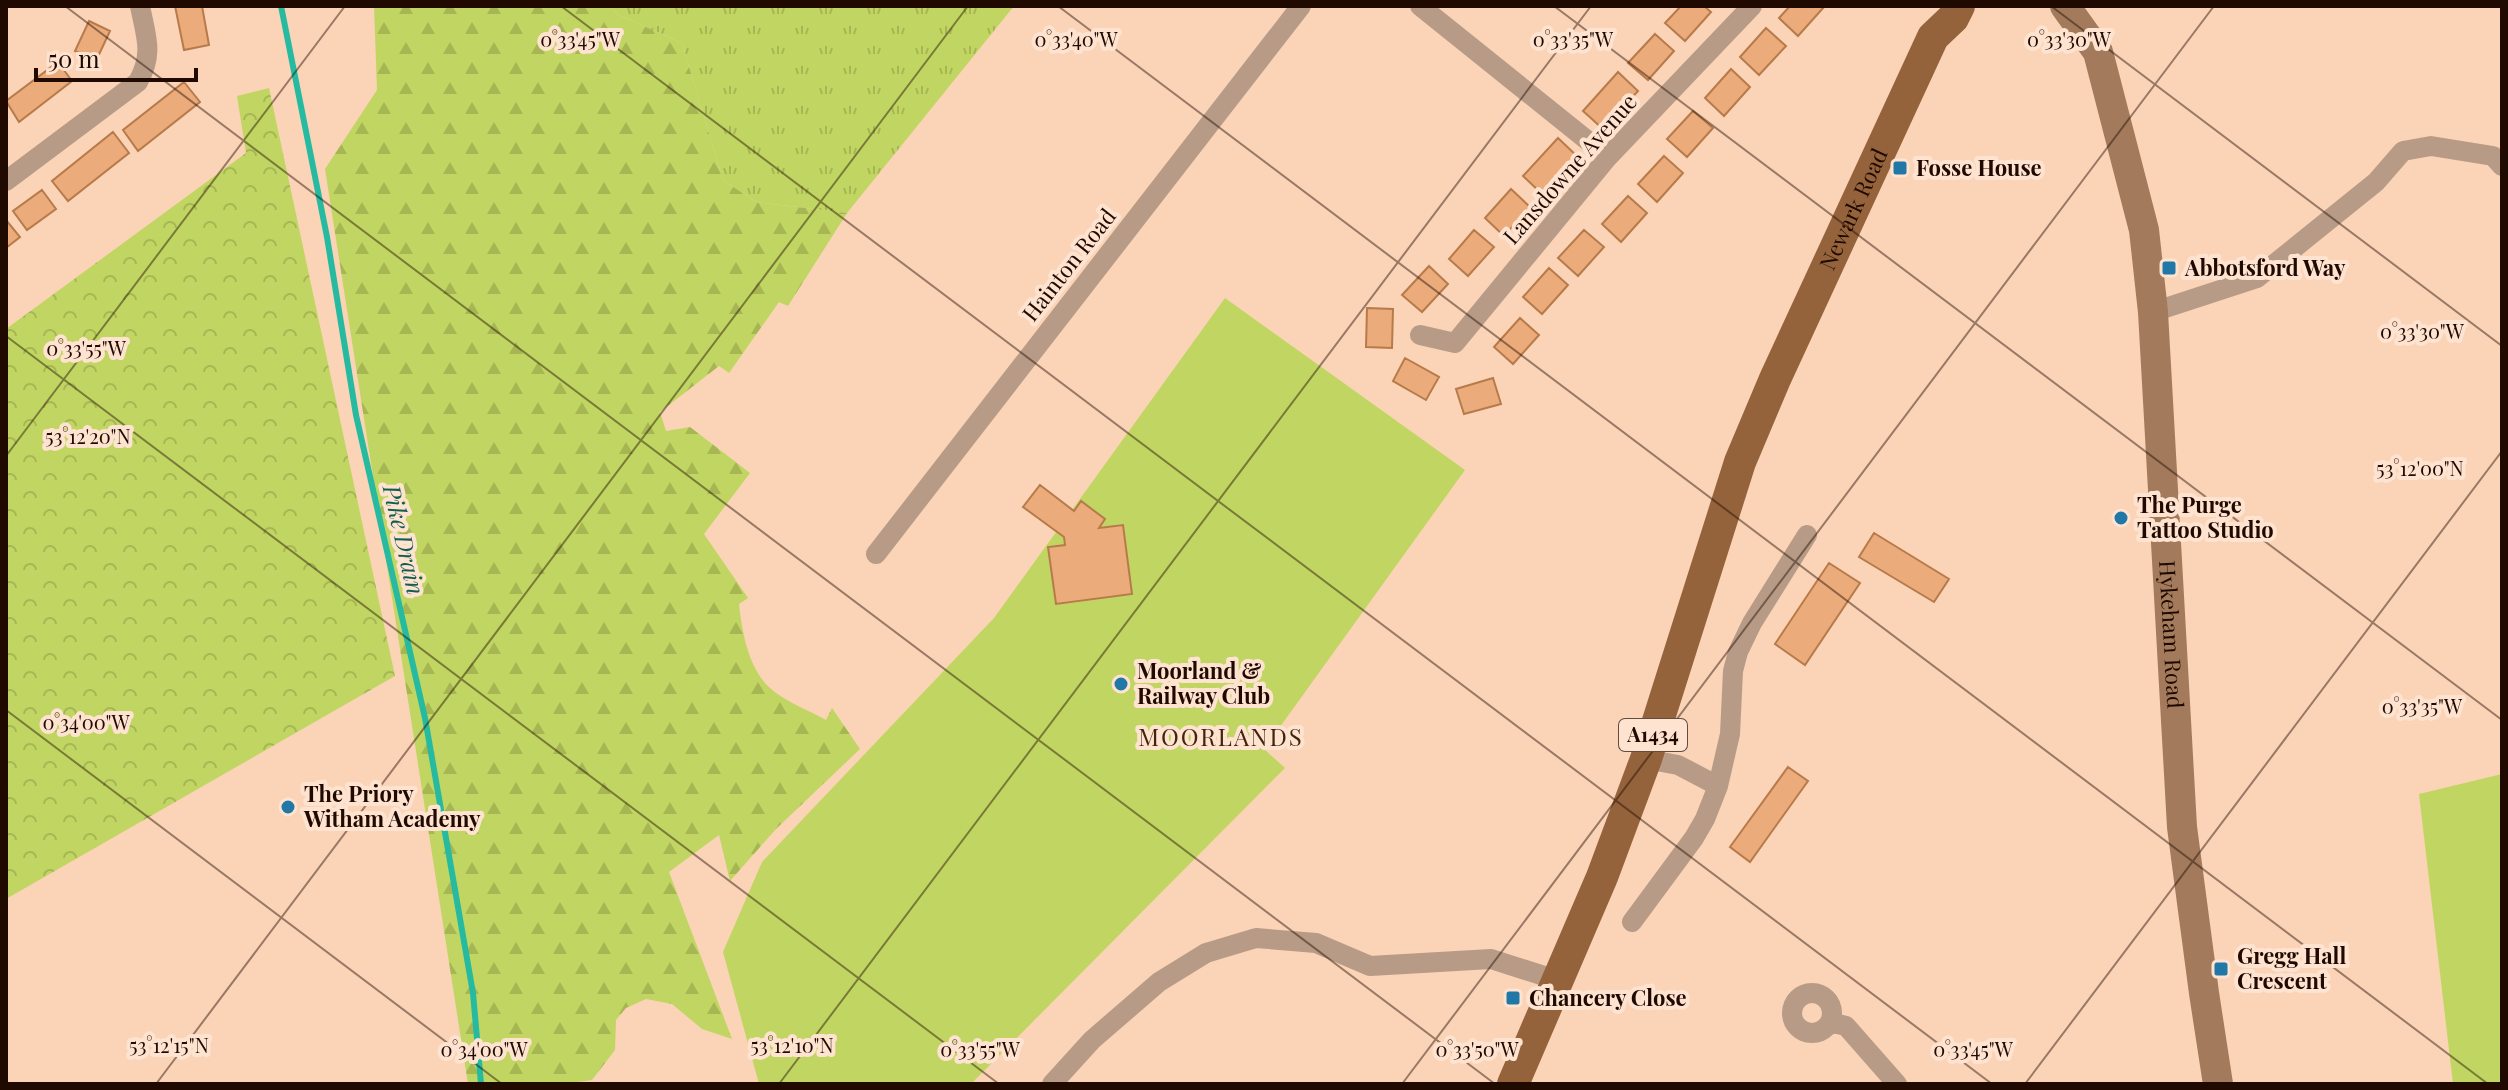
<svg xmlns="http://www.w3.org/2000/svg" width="2508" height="1090" font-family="'Playfair Display',serif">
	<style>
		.grass { fill: url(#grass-tufts) }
		.forest { fill: url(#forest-firs) }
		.park { fill: url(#park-crowns) }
		.garden { fill: #c1d662 }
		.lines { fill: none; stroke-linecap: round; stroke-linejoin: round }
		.stream { stroke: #26baa1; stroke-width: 6 }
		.building { fill: #ebab7b; stroke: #b77b4b; stroke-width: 2 }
		.street { stroke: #b79b86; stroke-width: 20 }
		.secondary { stroke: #a37b5c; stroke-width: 30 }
		.primary { stroke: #94633c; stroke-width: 32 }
		.ticks { fill: none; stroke: #200a00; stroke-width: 2; stroke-opacity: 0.45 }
		.poi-dot { fill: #2178a7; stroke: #fee3d0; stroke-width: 3 }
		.labels { text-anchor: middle; stroke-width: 8; stroke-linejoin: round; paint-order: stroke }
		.shield { fill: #fee3d0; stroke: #634b3e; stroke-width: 2 }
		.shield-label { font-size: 20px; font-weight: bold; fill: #200a00 }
		.poi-label { font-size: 22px; font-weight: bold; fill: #200a00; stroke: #fee3d0; text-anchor: start }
		.street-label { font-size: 22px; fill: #200a00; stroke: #fee3d0 }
		.water-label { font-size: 24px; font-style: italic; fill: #115d50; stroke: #fee3d0 }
		.neighbourhood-label { font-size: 24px; letter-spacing: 2px; fill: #43250b; stroke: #fee3d0 }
		.ticks-label { font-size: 20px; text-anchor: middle; fill: #200a00; stroke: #fee3d0; stroke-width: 8; stroke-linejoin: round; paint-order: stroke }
	</style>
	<defs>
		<pattern id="grass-tufts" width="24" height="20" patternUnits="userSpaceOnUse" patternTransform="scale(2)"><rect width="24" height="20" fill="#c1d662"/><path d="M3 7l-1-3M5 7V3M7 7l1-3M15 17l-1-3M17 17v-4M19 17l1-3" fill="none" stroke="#a6b653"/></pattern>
		<pattern id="forest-firs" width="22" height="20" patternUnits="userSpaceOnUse" patternTransform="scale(2)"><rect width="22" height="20" fill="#c1d662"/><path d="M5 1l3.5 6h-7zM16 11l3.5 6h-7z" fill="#a6b653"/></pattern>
		<pattern id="park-crowns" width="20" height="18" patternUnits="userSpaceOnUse" patternTransform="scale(2)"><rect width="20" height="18" fill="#c1d662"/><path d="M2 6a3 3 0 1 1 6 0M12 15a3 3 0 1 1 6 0" fill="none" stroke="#a6b653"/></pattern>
	</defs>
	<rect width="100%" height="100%" fill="#fbd3b6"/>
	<!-- grass -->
	<path class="grass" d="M610,6H1014L847,213L756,202L723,180L682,43L617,14Z"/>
	<!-- forest -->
	<path class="forest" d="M374,6H610L617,14L682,43L723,180L756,202L847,213L788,306L779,302L729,373L719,366L660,412L666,431L690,427L750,473L704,534L748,598L739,604C742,631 748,668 770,688C784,701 808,710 826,720L832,708L860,749L776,829L730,881L719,835L669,872L732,1039L702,1029L672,1004L646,999L626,1008L616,1020L615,1050L592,1080L564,1084H468L325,169L377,90Z"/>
	<!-- park -->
	<path class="park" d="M269,88L395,676L6,899V329L246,153L237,96Z"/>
	<!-- garden -->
	<path class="garden" d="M1225,298L1465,470L1264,749L1285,768L971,1084H759L723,952L762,862L994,618Z
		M2502,774V1084H2453L2419,794Z"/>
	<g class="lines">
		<!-- stream -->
		<path class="stream" d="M281,6L327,237L356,415L425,718L473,993L481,1084"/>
	</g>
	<!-- building -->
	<path class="building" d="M175,6H202L209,45L184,50Z
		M1681,6H1704L1711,12L1685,41L1665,23Z
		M1790,6H1823L1824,7L1798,36L1779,18Z
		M89,21L110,31L96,61L75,51Z
		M1766,28L1786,46L1759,75L1740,57Z
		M1655,34L1674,51L1648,80L1628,63Z
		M58,62L72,81L19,122L6,101Z
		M1731,69L1750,87L1724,116L1705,98Z
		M1618,72L1638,91L1603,129L1583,111Z
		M184,82L200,102L138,151L123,130Z
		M1693,111L1713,128L1687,157L1667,139Z
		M113,132L129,153L68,201L52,181Z
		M1558,138L1578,157L1543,195L1523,176Z
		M1664,156L1683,173L1657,202L1638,184Z
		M1511,189L1530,207L1504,236L1485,218Z
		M42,190L56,209L27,230L13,211Z
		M1628,196L1647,213L1621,242L1602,224Z
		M6,220L20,237L6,248Z
		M1474,230L1494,247L1468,276L1449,259Z
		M1584,230L1604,247L1578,276L1558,258Z
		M1429,266L1448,284L1422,312L1402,295Z
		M1549,268L1568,285L1542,314L1523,297Z
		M1367,308L1393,309L1392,348L1366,347Z
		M1520,318L1539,335L1513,364L1494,347Z
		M1405,358L1439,377L1426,400L1393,381Z
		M1493,378L1501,404L1464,414L1456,389Z
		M1040,485L1074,511L1081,501L1105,519L1099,528L1123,525L1132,594L1056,604L1048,547L1065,545L1064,537L1023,507Z
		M1874,533L1949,579L1934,602L1859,557Z
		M1829,563L1860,583L1805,665L1775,644Z
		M1788,767L1808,781L1750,862L1730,847Z"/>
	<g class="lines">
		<!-- street -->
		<path class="street" d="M1420,6L1608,157
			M6,181L138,82C154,53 146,37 140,6
			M2153,312L2257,278L2376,182L2403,151L2431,146L2493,156L2502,166
			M1420,335L1455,343L1608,157L1752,6
			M876,554L1301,6
			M1646,759L1678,765L1718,786L1730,734L1733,671L1738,652L1752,623L1807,535
			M1632,922L1694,838L1705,819L1718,786
			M1792 1013a20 20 0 1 1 40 0a20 20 0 1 1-40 0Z
			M1830,1022L1846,1026L1897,1084
			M1052,1084L1092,1040L1159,982L1206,953L1256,938L1316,943L1370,966L1491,959L1557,980"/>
		<!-- secondary -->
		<path class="secondary" id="s1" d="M2065,6L2098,52L2144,230L2153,312L2182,827L2204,993L2218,1084"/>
		<!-- primary -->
		<path class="primary" id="s2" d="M1513,1084L1602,877L1646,759L1740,462L1775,379L1933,37L1953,18L1959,6"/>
	</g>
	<!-- ticks -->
	<path class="ticks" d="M65,6L1495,1084M561,6L1992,1084M1058,6L2488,1084M1554,6L2502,720M2051,6L2502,346M6,336L999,1084M6,456L345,6M6,710L502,1084M156,1084L968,6M779,1084L1591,6M1402,1084L2214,6M2025,1084L2502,451"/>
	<!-- markers -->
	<g class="poi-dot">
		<rect x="1892" y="160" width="16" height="16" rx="4"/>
		<rect x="2161" y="260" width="16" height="16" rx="4"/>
		<circle cx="2121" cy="518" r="8"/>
		<circle cx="1121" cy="684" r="8"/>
		<circle cx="288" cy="807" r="8"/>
		<rect x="2213" y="961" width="16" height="16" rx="4"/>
		<rect x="1505" y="990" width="16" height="16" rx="4"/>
	</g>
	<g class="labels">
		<!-- shield labels -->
		<rect class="shield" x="1619" y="719" width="68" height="32" rx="6"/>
		<g class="shield-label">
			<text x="1653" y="742">A1434</text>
		</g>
		<!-- poi labels -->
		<g class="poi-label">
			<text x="1916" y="176">Fosse House</text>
			<text x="2185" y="276">Abbotsford Way</text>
			<text x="2137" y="513">The Purge<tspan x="2137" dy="25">Tattoo Studio</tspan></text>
			<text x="1137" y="679">Moorland &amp;<tspan x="1137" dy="25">Railway Club</tspan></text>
			<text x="304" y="802">The Priory<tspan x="304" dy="25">Witham Academy</tspan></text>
			<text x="2237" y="964">Gregg Hall<tspan x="2237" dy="25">Crescent</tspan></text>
			<text x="1529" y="1006">Chancery Close</text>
		</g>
		<!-- street labels -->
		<g class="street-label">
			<text transform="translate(1570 169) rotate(-49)" y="8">Lansdowne Avenue</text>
			<text dy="8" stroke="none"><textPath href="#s2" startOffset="940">Newark Road</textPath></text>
			<text transform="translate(1069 265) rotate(-52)" y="8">Hainton Road</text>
			<text dy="8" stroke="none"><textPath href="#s1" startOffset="646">Hykeham Road</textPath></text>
		</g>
		<!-- water labels -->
		<g class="water-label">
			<text transform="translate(403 540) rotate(77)" y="8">Pike Drain</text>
		</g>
		<!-- neighbourhood labels -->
		<g class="neighbourhood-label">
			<text x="1221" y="746">MOORLANDS</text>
		</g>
	</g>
	<g class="ticks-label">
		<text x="580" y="47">0°33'45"W</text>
		<text x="1076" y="47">0°33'40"W</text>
		<text x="1573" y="47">0°33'35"W</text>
		<text x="2069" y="47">0°33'30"W</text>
		<text x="2422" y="339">0°33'30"W</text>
		<text x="86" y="356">0°33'55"W</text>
		<text x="88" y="444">53°12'20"N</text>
		<text x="2420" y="476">53°12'00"N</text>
		<text x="2422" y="714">0°33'35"W</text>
		<text x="86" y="730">0°34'00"W</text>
		<text x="169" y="1053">53°12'15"N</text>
		<text x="792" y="1053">53°12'10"N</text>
		<text x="484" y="1057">0°34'00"W</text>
		<text x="980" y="1057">0°33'55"W</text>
		<text x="1477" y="1057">0°33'50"W</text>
		<text x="1973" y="1057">0°33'45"W</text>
	</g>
	<!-- border -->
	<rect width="2508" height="1090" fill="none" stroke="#200a00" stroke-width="16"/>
	<!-- scale -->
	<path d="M36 68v12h160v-12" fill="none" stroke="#200a00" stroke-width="4"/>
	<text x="48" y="68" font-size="24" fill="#200a00" stroke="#fee3d0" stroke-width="6" paint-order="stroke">50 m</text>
</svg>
